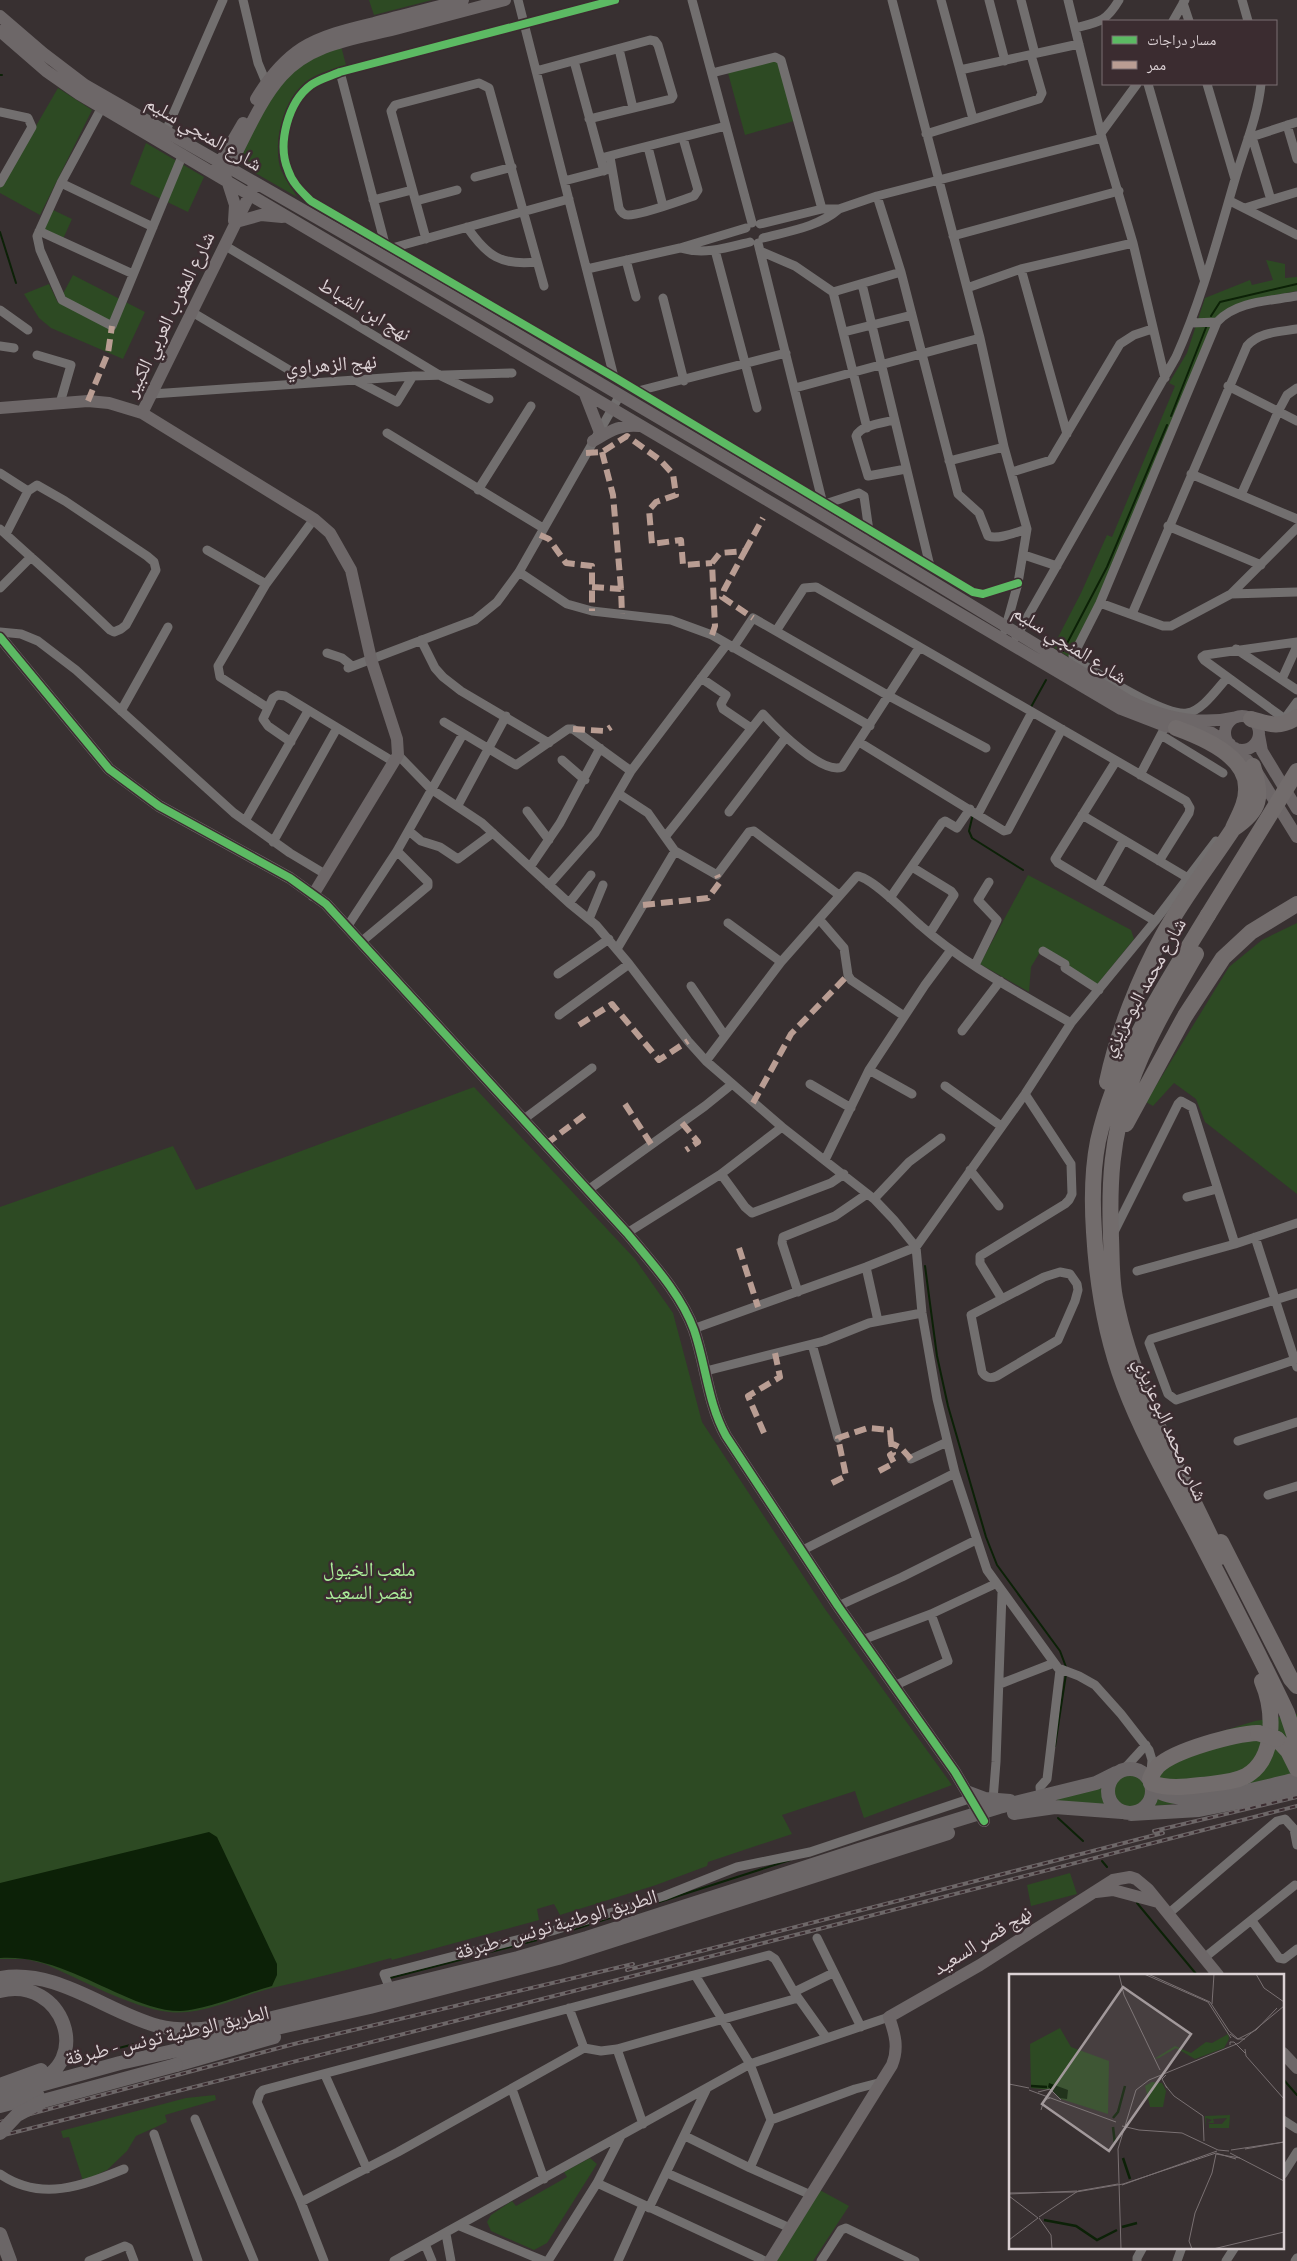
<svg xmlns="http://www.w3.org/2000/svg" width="1297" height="2261" font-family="'Alegreya Sans','Noto Naskh Arabic',sans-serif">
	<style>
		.green { fill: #2d4a23 }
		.water { fill: #0c2107 }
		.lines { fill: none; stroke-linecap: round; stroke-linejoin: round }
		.stream { stroke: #0c2107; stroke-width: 2 }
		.street { stroke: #726f6f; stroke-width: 9 }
		.secondary { stroke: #6d6768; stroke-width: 12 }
		.primary { stroke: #6b6667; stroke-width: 14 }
		.highway { stroke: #726c6c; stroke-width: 16 }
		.rail-casing { stroke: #6d6768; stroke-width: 4 }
		.rail { stroke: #3b2c30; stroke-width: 2; stroke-dasharray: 5.5; stroke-linecap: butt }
		.primary-bridge { stroke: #6b6667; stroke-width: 14 }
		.highway-bridge { stroke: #726c6c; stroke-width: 16 }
		.quiet { stroke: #b99d93; stroke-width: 6; stroke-dasharray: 12 6; stroke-linecap: butt }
		.cycleway-casing { stroke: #3b2c30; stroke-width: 11 }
		.cycleway { stroke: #5cba63; stroke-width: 8 }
		.labels { text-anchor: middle; stroke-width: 5; stroke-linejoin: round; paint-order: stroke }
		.street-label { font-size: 20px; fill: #dbd1d4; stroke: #3b2c30 }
		.park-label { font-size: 20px; fill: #aaed99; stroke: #3b2c30 }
		.inset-river { fill: none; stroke: #0c2107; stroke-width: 2.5 }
		.inset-road { fill: none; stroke: #797072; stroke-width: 1 }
		.view { fill: #a2999b; fill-opacity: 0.15; stroke: #a2999b; stroke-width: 2.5 }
		.inset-edge { fill: none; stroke: #dbd1d4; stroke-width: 2.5 }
	</style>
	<rect width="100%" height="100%" fill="#383031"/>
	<!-- green -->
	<path class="green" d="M369,0H432L374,15Z
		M341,46L346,65C334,69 321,72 310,79C286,94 271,144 281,170C285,179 292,188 297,197L243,166L239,157C259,121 279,72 318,54C325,50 333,49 341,46Z
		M777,59L794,121L745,135L728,73Z
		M58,88L92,110L40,215L0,193V188Z
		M146,143L204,177L188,212L130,184Z
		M53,210L72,219L63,239L43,230Z
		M1266,260L1285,264V278L1297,277V291C1269,297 1235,298 1215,321L1100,599L1069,657L1053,647L1081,593L1107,535L1112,537L1175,386L1169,383L1187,353L1205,298L1250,280L1252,285L1273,280Z
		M73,275L145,312L123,359L51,328L39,318L24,294L49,284L58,303Z
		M1028,875L1131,930L1134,939L1096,986L1067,967L1069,962L1043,947L1031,967L1029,992L980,964Z
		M1297,923V1194L1205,1122L1196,1099L1174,1083L1153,1106L1146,1102L1229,967L1262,940Z
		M474,1087L635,1259L673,1313L702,1422L825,1609L952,1785L864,1818L855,1791L782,1815L792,1834L708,1862L707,1866L656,1885L560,1915L554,1904L537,1909L539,1920L392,1960L391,1958C352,1969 312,1979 272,1988C239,1996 204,2016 169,2012C132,2008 80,1979 45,1964L26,1959H0V1207L173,1146L196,1190Z
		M1297,1714V1794L1127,1808L1057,1801L1058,1797L1122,1773L1154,1767L1213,1734L1255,1721Z
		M1070,1873L1077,1894L1031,1906L1027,1885Z
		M215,2095L216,2100L165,2115L167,2122L136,2136L127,2151L107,2170L83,2181L69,2137L63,2138L61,2131L186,2098Z
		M590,2158L597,2164L547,2243L534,2250L491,2231L487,2222L491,2215L512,2201L516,2206L567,2177L564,2172Z
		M818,2189L849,2206L813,2261H771Z"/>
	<!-- water -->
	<path class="water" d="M209,1832L217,1837L277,1964V1975L272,1986C246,1993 206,2010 180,2011C160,2011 140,2003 122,1995C83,1978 44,1955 0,1958V1883Z"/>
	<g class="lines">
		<!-- stream -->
		<path class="stream" d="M0,75H2
			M0,232L16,283
			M1211,316L1220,302L1297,284
			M1171,416L1207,325
			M1063,651L1107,567L1167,425
			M1031,707L1046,680
			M973,814L969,831L972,838L1023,870
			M925,1266L937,1356L948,1406L986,1537L997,1565L1060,1651L1066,1667
			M1055,1746L1066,1674
			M1058,1818L1083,1841
			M1102,1861L1107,1867
			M1137,1903L1197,1975
			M566,1932L790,1860
			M390,1978L541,1939
			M68,2061L154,2039
			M1283,2079L1297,2095"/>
		<!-- street -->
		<path class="street" d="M243,0L258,63L268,87
			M518,0L614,377
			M615,0L340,72C331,76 319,79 311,85C288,102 277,144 288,170C292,183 302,192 311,201L614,377L973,592L983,594L1018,583
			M692,0L752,223
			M892,0L980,338L1004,447L1027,529L1018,583L1005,630
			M941,0L960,70L1079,44
			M989,0L1005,61
			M1021,0L1035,54
			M1068,0L1102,138L1133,243L1165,378
			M1242,0L1248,21
			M1183,3L1189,21
			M1173,21L1185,0
			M1075,28C1099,22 1106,22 1119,0
			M619,49L633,108
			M574,61L604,171
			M960,70L973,119
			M536,71L650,40L655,41L658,45L673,96L671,99L589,119
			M340,72L385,244
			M712,73L775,57L781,60L822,209
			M1148,84L1204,279
			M1207,84L1235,179
			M102,107L61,183L37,236L40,250L62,300L112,326L183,154
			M0,112L28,118L32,127L0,183
			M1287,125L1297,159
			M165,133L223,0
			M1101,133L1137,84
			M926,134L1039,99L1042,93L1031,55
			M1252,137L1271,200
			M1248,138L1297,122
			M648,147L663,206
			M610,157L619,208C621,212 624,215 628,215C642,215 679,201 694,196L698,190L683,138
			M601,158L726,126
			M475,177L512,167
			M564,181L610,169
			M61,183L153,227
			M877,196L901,272L958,494L979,513L988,536C999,540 1016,532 1027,529
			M373,200L412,190
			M416,201L457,190
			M1230,201L1297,235
			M1245,208L1297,192
			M760,224L822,209H839L877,196L1102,138
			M467,227C487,256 501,266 537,262
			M39,231L133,274
			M953,236L1119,191
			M763,238C790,231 818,227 839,209
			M426,239L391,111L395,105L479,83L489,88L544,286
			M758,243L823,504
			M224,245L441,376L489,399
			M392,248L569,199
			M680,248C704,255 726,248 750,242
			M715,250L757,408
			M760,251L795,266L833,292L867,428
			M626,260L636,297
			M587,269L680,248L746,228
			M1021,269L1067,434
			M862,284L930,566
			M967,288L1021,269L1133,243
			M833,292L901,272
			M663,298L684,381
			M0,310L28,330
			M192,312L311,383
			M1191,323L1217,322
			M844,332L912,315
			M0,346L14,348
			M37,355L71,365L60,403
			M357,381L397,402L413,376
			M1228,386L1297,421
			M795,388L980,338
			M638,391L786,353
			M152,394L413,376L512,373
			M894,420C883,423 861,425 856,436L868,476L906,469
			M387,433L543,528
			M949,461L1004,447
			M1012,472L1051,460L1120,344L1134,335L1152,329
			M0,473L28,491
			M1191,474L1297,519
			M478,490L531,406
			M1241,495L1279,410L1287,395L1297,388
			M825,504L859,493L864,496L869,531
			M1168,526L1261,565
			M0,529C36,562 74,595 110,630L114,632L121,629L126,625L156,570L154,562L147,556L65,501L37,485L28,491L6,534
			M207,550L266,584
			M1024,555L1057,566
			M519,572L567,604L592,611L671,620L712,635L870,726
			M0,588L31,557
			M1231,594L1297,592
			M1100,603L1163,626H1171L1231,594L1297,528
			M1132,614L1247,346C1259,332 1279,332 1297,329
			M776,631L804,588L816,587L1186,801L1190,808L1189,813L1159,861
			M0,632L21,634L38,641L76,670L234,813L290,853L325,874
			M1016,637L1176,357C1202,299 1218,237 1236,176C1245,146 1258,115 1261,84
			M421,640L435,668L443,677L461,691L549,743
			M1297,642L1205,655L1202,657L1204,660L1282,717H1286L1297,702
			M733,648L753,618L889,696L986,748
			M1236,649L1297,690
			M327,653L342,658L352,666
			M348,668L475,620L497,602L519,572L620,395
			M701,678L726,695L721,704L723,709L751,728
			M1227,678C1217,689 1202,711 1187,713C1165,717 1096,672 1075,660L1073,656L1100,603L1217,322C1236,301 1270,301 1297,296
			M1282,679L1297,646
			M268,708L220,677L218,666L266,584L314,519
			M121,711L168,627
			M444,722L516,765L568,729H573L631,771
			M1161,735L1223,773
			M291,742L268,726L263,719L273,698L278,695L285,696L394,762
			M859,742L1004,831L1008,830L1062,729
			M398,755L431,789L482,823L569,903L596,925L629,964L688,1041L706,1061L782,1127L874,1199L894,1220L916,1247L922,1313L937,1399L955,1473L987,1570L1058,1668L1079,1676L1095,1685L1121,1714L1149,1750L1152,1760L1151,1772
			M562,760L585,780
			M1116,761L1055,859L1058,863L1155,921
			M1140,775L1163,731
			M619,794L648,813L665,837
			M458,805L506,716
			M527,811L549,840
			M729,812L786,737
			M978,814L1032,712
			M1082,815L1188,878
			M245,821L308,711
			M409,831L421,841L440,847L458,859L493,833
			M273,842L337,728
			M530,867L560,823L600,748
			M912,867L951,891L954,895L930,933
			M549,885L595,833L631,771L727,644
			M1098,886L1124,840
			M839,895L754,831L749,832L717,875L675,851L665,837L763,714C776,728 822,775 842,767L919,648
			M890,898L942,823L945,821L957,828L970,809
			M569,903L591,875
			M589,919L603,885
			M819,919L844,948L848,975L851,980L904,1016
			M728,923L781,962
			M347,927L397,851L463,734
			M361,942L428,886V882L397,851
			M617,949L675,851
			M1043,951L1065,964V968L1099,990
			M975,965L997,920L978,900L989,882
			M558,974L609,939
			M691,986L725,1036
			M559,1015L629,964
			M962,1031L1000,981
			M706,1061L781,962L857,876C872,877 907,914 920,925C965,965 1020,993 1071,1023
			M869,1070L912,1094
			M810,1084L851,1108
			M945,1086L1001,1126
			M524,1119L592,1068
			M825,1160L869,1070L925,985L951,950
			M970,1170L999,1206
			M721,1174L745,1207L752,1213L831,1183L844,1174
			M588,1190L705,1106L731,1085
			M1187,1197L1217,1189
			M874,1199L909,1162L941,1138
			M627,1233L721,1174L782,1127
			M1113,1234L1178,1104L1181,1101L1192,1107L1235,1244
			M1255,1237L1297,1367
			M866,1267L878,1321
			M1137,1271L1235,1244L1297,1223
			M1060,1272L1070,1274L1077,1284L1078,1290L1075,1301L1058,1340L997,1376C990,1379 986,1378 982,1372L971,1315L1044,1277Z
			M798,1292L782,1243L783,1237L835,1216L867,1194
			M1297,1293L1151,1339L1149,1343L1168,1394L1176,1400L1297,1359
			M1002,1299L980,1263V1256L1065,1204L1069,1200L1072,1194L1071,1164L1025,1094
			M693,1329L866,1267L916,1247L1025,1094L1071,1023L1155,921L1216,841
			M812,1344L838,1438
			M706,1371L824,1341L869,1323L922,1313
			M1238,1441L1297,1422
			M911,1459L947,1442
			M1268,1495L1297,1486
			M801,1551L955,1473
			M838,1606L902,1577L976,1540
			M862,1640L931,1614L995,1584
			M1000,1684L1054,1663
			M894,1686L948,1661L931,1614
			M1125,1768L1146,1745
			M1041,1797L1040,1787L1047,1779L1060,1670
			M993,1800L996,1762L1002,1593
			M1168,1914L1277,1821L1285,1819L1294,1829L1297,1845
			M1252,1921L1279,1958L1284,1959L1297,1949
			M817,1938L861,2027
			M1204,1958L1295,1885
			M695,1975L750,2064L771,2120
			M390,1989L384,1974L552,1931L664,1896L737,1867L810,1852L972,1798
			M794,1992L833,1973
			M569,2008L584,2048
			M617,2049L643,2124
			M325,2075L367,2169
			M512,2089L544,2179
			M195,2119L254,2261
			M1283,2120L1297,2129
			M154,2134L198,2261
			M685,2136L750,2168L811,2195
			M750,2168L771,2120L855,2089L882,2082
			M667,2173L790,2228
			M0,2174C41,2202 82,2186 124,2169
			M1283,2174L1297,2152
			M597,2183L765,2261
			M301,2202L398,2152L584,2048L601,2051L617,2049L798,1998
			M649,2208L707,2088
			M460,2226L544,2261
			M446,2234L451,2261
			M425,2244L432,2261
			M89,2261L125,2246L129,2248L134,2261
			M324,2261L301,2202L257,2102L260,2093L263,2090L769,1955L775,1959L794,1992L826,2037
			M394,2261L750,2064L889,2017
			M548,2261L597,2183L621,2136
			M618,2261L643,2205
			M821,2261L841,2230L846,2228L915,2261
			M1137,2261V2258L1143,2247
			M1177,2261L1182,2247
			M1226,2261L1235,2247
			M1295,2261L1297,2258"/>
		<!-- secondary -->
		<path class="secondary" d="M0,16L43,53L85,85L425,280L798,500L1127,700C1161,717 1199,726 1237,717
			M0,31L46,71L79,94L1121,709L1165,726L1212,733L1230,744
			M256,99C268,79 282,61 302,48C323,35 349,29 374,23C403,15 433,8 463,0
			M215,171L243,123
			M225,174C244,142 257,104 282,76C314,41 360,39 403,27C437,18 471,9 505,0
			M227,180L235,205L234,221
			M236,222L261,215L282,217
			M585,394L599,430
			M0,408L88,401L109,403L142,413L253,188
			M142,413L314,519L330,533L351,570L371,659L397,739L398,755L313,895
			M593,441C609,432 620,424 639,426
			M0,637L109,769L159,806L290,878L326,904L627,1233C651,1262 681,1294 694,1330C706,1365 708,1404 726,1436L838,1606L955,1772L984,1821
			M1225 733a17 17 0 1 1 34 0a17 17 0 1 1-34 0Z
			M1259,735L1262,751L1297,809
			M1235,748L1253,766L1297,837
			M1096,1892L1113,1890L1158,1902
			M1283,2053L1297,2068
			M770,2261L892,2065C899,2048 895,2034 889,2017L980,1965L1113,1880L1130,1877L1136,1879L1148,1889L1218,1975"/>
		<!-- primary -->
		<path class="primary" d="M1108 1791a22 22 0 1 1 44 0a22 22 0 1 1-44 0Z
			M1153,1788C1182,1812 1262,1787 1297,1779
			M969,1793L985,1799L1010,1801
			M1014,1813L1055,1807L1122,1812
			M1131,1814L1199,1810L1250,1800L1297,1789
			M0,1978C57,1968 106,2012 158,2026C191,2034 227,2026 260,2021L518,1958L587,1938L859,1850L999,1807L1096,1783L1116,1773
			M0,1991C63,1975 95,2064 32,2083
			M176,2065L274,2037
			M0,2085L41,2070
			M0,2096L120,2063L370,2007L558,1958L948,1833
			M0,2106L38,2096
			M0,2234L10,2261"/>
		<!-- highway -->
		<path class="highway" d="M1251,719C1268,724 1281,729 1297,717
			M1176,728C1201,737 1246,755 1246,787C1247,802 1239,815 1233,828
			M1208,915C1164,987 1117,1057 1098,1141C1092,1171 1092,1202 1094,1232C1097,1284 1106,1337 1124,1385C1144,1438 1173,1488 1199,1538C1229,1596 1259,1654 1287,1713L1297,1743
			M1196,954C1172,996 1146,1039 1130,1085C1111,1138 1109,1184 1111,1238C1112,1258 1111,1278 1115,1298C1133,1390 1181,1473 1220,1557
			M1107,1082C1117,1034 1139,978 1163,935C1183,898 1210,864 1233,829C1262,810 1262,797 1253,766
			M1126,1124L1185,1016L1223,958L1251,932L1297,904
			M1221,1542L1291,1679L1297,1686
			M1277,1739L1288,1751L1297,1769
			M1150,1779C1152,1774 1154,1770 1158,1766C1175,1750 1234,1734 1258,1733
			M1151,1783C1167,1789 1185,1787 1201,1785C1216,1783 1232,1783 1246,1776C1277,1758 1274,1709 1262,1681"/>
		<!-- rail casing -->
		<g class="rail-casing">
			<path id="rail" d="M1154,1831L1297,1797
				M627,1970L1163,1833
				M0,2122L294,2044L633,1964
				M0,2136L815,1930L1297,1806"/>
		</g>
		<!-- rail -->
		<use href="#rail" class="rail"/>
		<!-- primary-bridge -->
		<path class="primary-bridge" d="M0,2133L17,2115L43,2101L176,2065"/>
		<!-- highway-bridge -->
		<path class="highway-bridge" d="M1208,915L1297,771
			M1258,1733L1277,1739"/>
		<!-- quiet -->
		<path class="quiet" d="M88,401L108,353L112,326
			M602,452L613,495L621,589
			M586,453L602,452L627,436L660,460L673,474L676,495L656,502L649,510L652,544L681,540L683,565L712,563
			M540,535L549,539L566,563L592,566V611
			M745,551L763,518
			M592,587L621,589L622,614
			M712,635L715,626L712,563L720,553L745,551L724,590L722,597L753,618
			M573,729L605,731L611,727
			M643,905L708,898L720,882L717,875
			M579,1025L612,1004L659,1060L688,1041
			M753,1103L791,1034L848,975
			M625,1104L651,1144
			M682,1123L698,1142L686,1150
			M546,1144L586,1114
			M739,1248L758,1307
			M764,1433L748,1396L780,1377L775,1353
			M879,1471L894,1463L890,1455L893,1453L891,1443L901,1448L911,1459
			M832,1483L846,1476L838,1438L868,1428L890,1430L891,1443"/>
		<!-- cycleway casing -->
		<g class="cycleway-casing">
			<path id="cycleway" d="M615,0L340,72C331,76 319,79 311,85C288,102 277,144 288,170C292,183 302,192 311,201L614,377L973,592L983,594L1018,583
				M0,637L109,769L159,806L290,878L326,904L627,1233C651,1262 681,1294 694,1330C706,1365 708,1404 726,1436L838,1606L955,1772L984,1821"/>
		</g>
		<!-- cycleway -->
		<use href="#cycleway" class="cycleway"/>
	</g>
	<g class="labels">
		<!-- street labels -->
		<g class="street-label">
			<text transform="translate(204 133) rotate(30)" y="7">شارع المنجي سليم</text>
			<text transform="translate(365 309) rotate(31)" y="7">نهج ابن الشباط</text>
			<text transform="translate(169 314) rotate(-64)" y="7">شارع المغرب العربي الكبير</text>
			<text transform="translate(331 364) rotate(-4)" y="7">نهج الزهراوي</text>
			<text transform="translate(1070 644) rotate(32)" y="7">شارع المنجي سليم</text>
			<text transform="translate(1143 987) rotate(-61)" y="7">شارع محمد البوعزيزي</text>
			<text transform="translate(1171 1429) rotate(66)" y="7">شارع محمد البوعزيزي</text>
			<text transform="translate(556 1924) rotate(-16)" y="7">الطريق الوطنية تونس - طبرقة</text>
			<text transform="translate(982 1940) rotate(-32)" y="7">نهج قصر السعيد</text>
			<text transform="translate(167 2035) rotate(-13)" y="7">الطريق الوطنية تونس - طبرقة</text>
		</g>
		<!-- park labels -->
		<g class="park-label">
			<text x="369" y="1576">ملعب الخيول<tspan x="369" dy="23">بقصر السعيد</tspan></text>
		</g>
	</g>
	<!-- overview -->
	<g transform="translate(1009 1974)">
		<rect width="275" height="275" fill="#383031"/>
		<path d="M51,54L62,73L100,87L99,140L52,125L45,116L22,114L21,70ZM219,60L220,65L215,74L186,85L167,74L150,84L145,85L166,72L182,79L197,68L203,69ZM143,108L153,109L157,117L154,133H141L136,112ZM196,142L221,141L220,154H200V150H213L218,144L204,145L205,149H199L203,146L197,144L196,153Z" fill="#2d4a23"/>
		<path d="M40,109L59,116L58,125L51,124L39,113Z" fill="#0c2107"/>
		<path class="inset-river" d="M22,112L38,113M104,144L109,138L116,112M104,153L106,170M114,184L121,205M35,246L67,252L88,266L108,256M113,253L128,249"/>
		<path class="inset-road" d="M110,0L115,21L151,96M135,0L199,28L222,64M139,0L201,28L220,57L229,65L247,56L268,34M247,0L255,14L275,28M203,30L205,0M221,60L228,65H236M221,71V68H225L236,79M236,75L237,82L275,125M157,101L153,105L158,114M0,110L20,114M156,111L165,122L194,142L195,167M20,116L107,148M29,118L41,115L52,126M32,136L35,126L41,124M113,152L130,156L173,159L209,176L220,177M236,175L275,168M222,176L275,168M221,179L275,207M113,211L208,177M0,219L67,218L114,210L207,179L227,185M0,220L68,217M0,222L29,244M30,243L69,217L109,210M30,244L42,261L43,275M0,266L29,244M112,275L109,175L127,116L140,106L230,69L275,32M183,275L180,267L186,239L203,199L207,180L231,184M204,275L275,258"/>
		<path class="view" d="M114,13L182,60L100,177L33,130Z"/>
		<rect width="275" height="275" class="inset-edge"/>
	</g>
	<!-- legend -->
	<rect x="1102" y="20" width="175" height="65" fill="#3b2c30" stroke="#7b6e72"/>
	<rect x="1112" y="36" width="25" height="8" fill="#5cba63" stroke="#7b6e72"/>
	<text x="1147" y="45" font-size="15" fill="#dbd1d4">مسار دراجات</text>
	<rect x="1112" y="61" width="25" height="8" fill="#b99d93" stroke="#7b6e72"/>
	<text x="1147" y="70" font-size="15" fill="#dbd1d4">ممر</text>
</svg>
